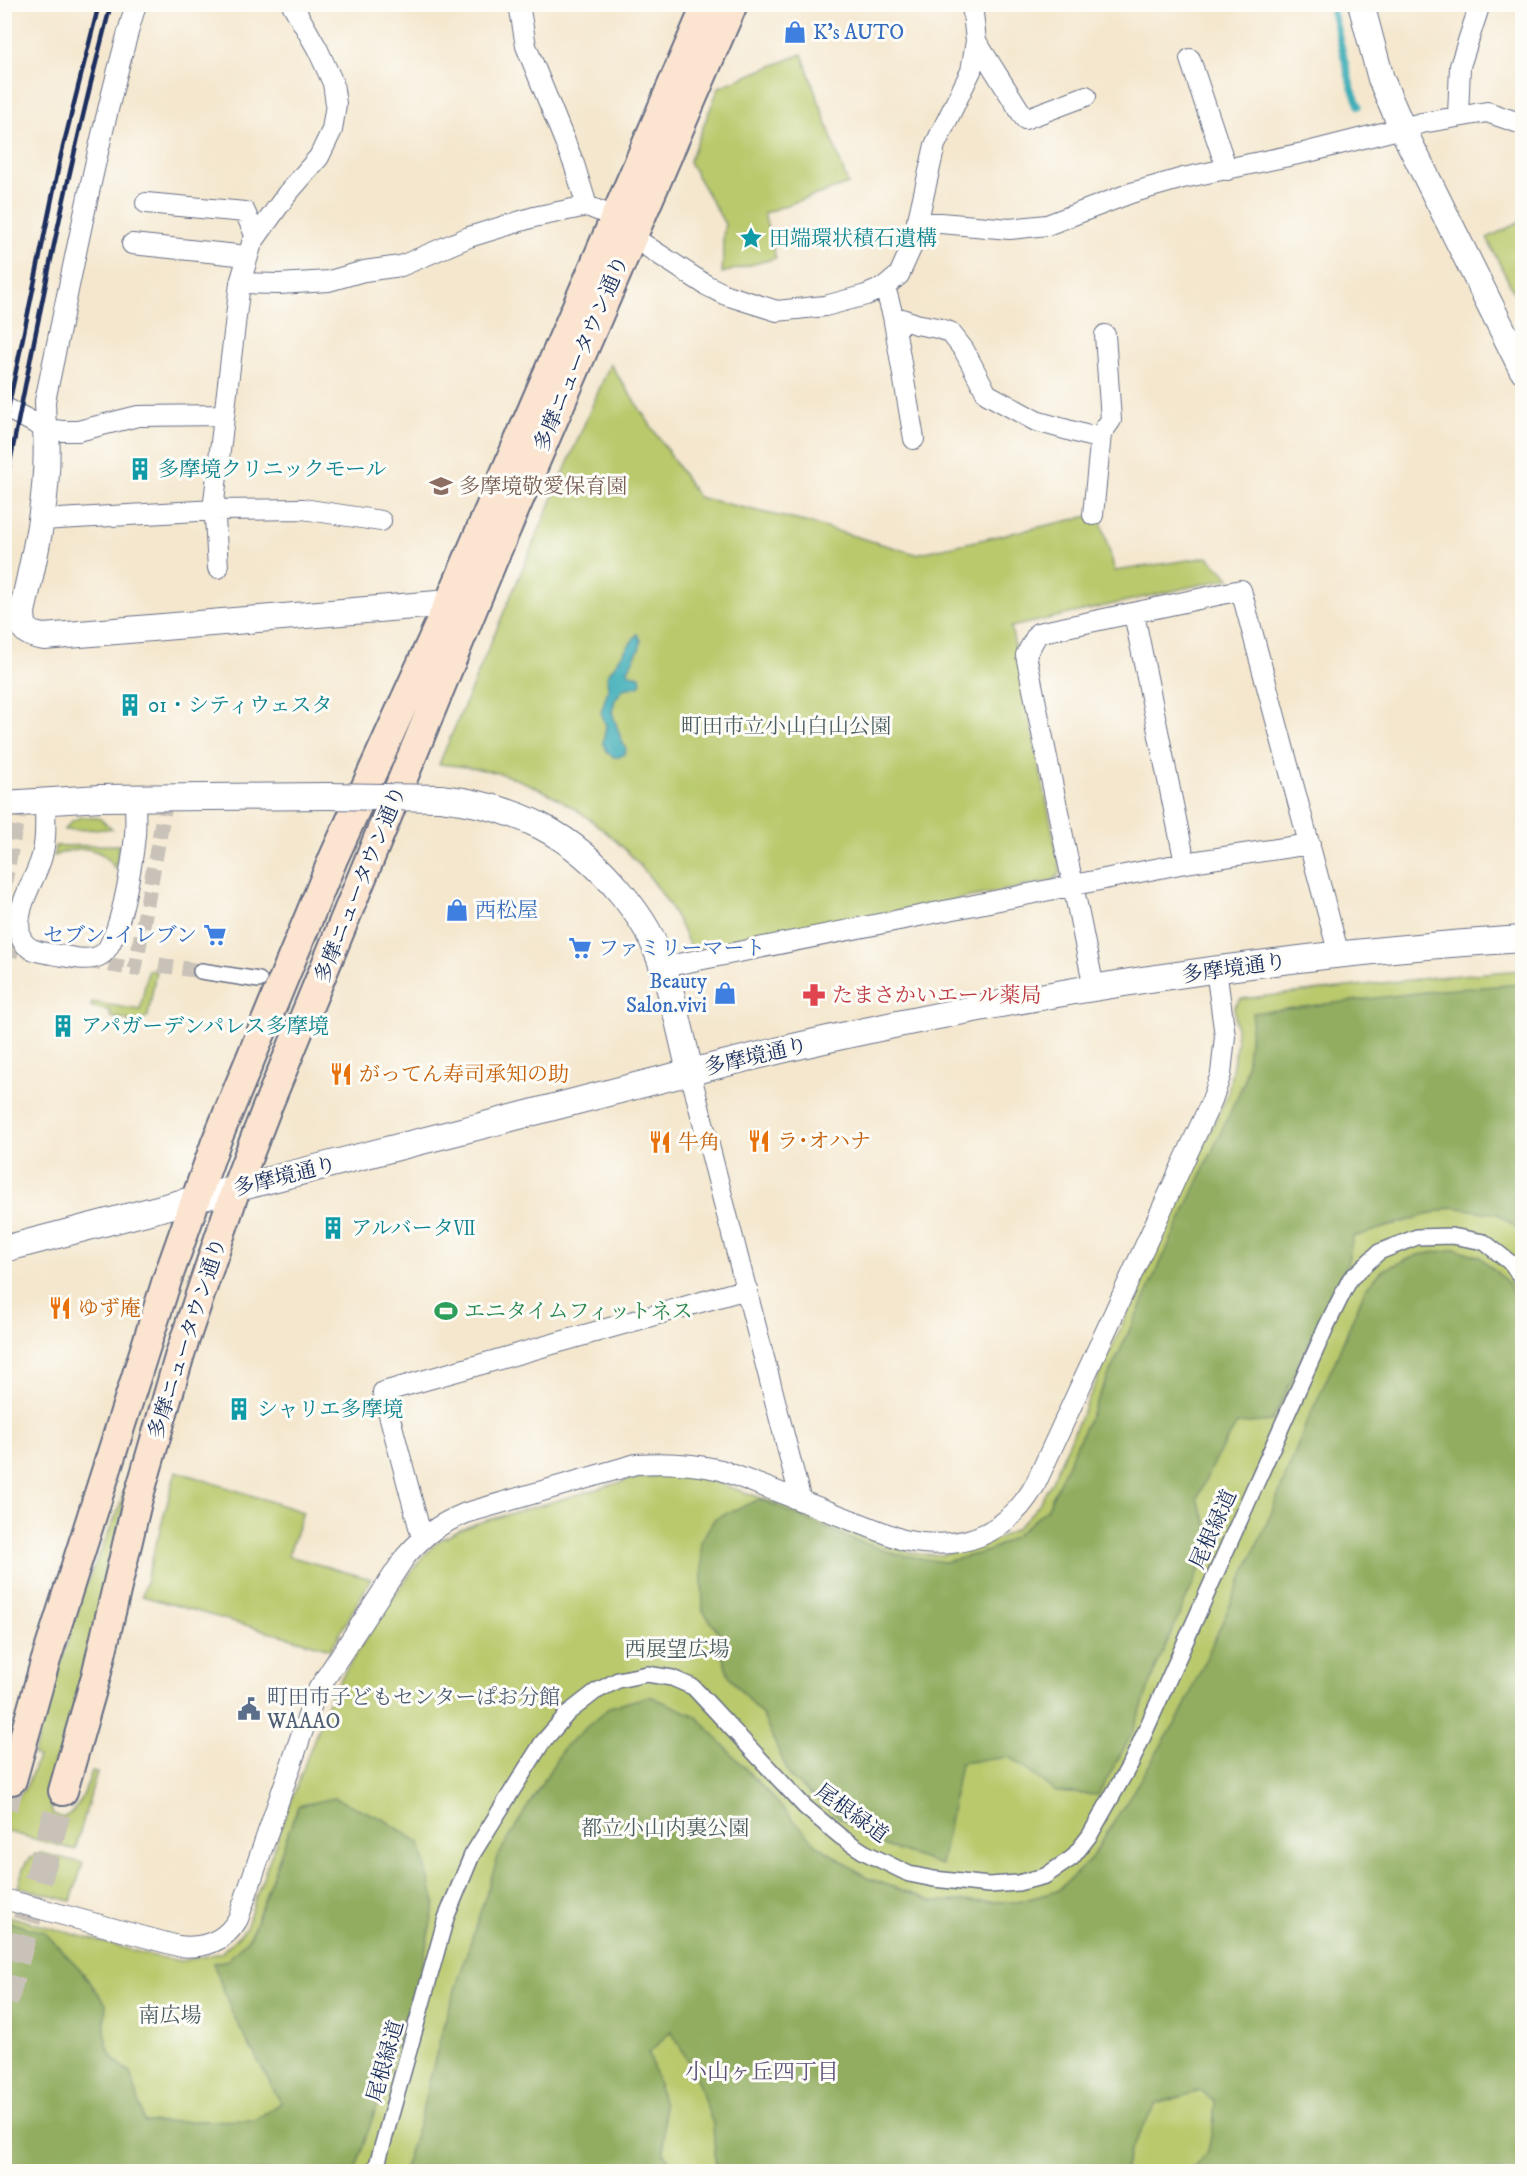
<svg xmlns="http://www.w3.org/2000/svg" width="1527" height="2176" font-family="'IM FELL DW Pica','Noto Serif JP',serif">
	<style>
		.green { fill: #b9c96c; stroke: #6a7c65; stroke-width: 1.5 }
		.forest { fill: #92ad60; stroke: #566e5f; stroke-width: 1.5 }
		.water { fill: #3cadb7; stroke: #2c6e8a; stroke-width: 1.5 }
		.lines { fill: none; stroke-linecap: round; stroke-linejoin: round }
		.stream { stroke: #3cadb7; stroke-width: 7 }
		.pedestrian-tunnel { stroke: #c9c2b8; stroke-width: 15; stroke-dasharray: 15 8; stroke-linecap: butt }
		.secondary-tunnel { stroke: #c9c2b8; stroke-width: 28; stroke-dasharray: 28 14; stroke-linecap: butt }
		.pedestrian-casing { stroke: #676f85; stroke-width: 18 }
		.minor-casing { stroke: #676f85; stroke-width: 22 }
		.tertiary-casing { stroke: #676f85; stroke-width: 28 }
		.secondary-casing { stroke: #676f85; stroke-width: 32 }
		.pedestrian { stroke: #fff; stroke-width: 15 }
		.minor { stroke: #fff; stroke-width: 20 }
		.tertiary { stroke: #fff; stroke-width: 26 }
		.secondary { stroke: #fce5d0; stroke-width: 28 }
		.rail { stroke: #1b2f5e; stroke-width: 4.5 }
		.tertiary-bridge-casing { stroke: #676f85; stroke-width: 28; stroke-linecap: butt }
		.tertiary-bridge { stroke: #fff; stroke-width: 26 }
		.labels { text-anchor: middle; stroke-width: 6; stroke-linejoin: round; paint-order: stroke }
		.shop-label { font-size: 21px; fill: #366cbe; stroke: #fdfcf7; text-anchor: start }
		.culture-label { font-size: 21px; fill: #0d838f; stroke: #fdfcf7; text-anchor: start }
		.street-label { font-size: 21px; fill: #1b2f5e; stroke: #fdfcf7 }
		.education-label { font-size: 21px; fill: #785e54; stroke: #fdfcf7; text-anchor: start }
		.park-label { font-size: 21px; fill: #4a5d62; stroke: #fdfcf7 }
		.health-label { font-size: 21px; fill: #be3a42; stroke: #fdfcf7; text-anchor: start }
		.food-label { font-size: 21px; fill: #c56008; stroke: #fdfcf7; text-anchor: start }
		.leisure-label { font-size: 21px; fill: #27864d; stroke: #fdfcf7; text-anchor: start }
		.service-label { font-size: 21px; fill: #4e5e75; stroke: #fdfcf7; text-anchor: start }
		.neighbourhood-label { font-size: 22px; fill: #5b507a; stroke: #fdfcf7 }
	</style>
	<rect width="100%" height="100%" fill="#fdfcf7"/>
	<filter id="ink" filterUnits="userSpaceOnUse"><feTurbulence type="fractalNoise" baseFrequency=".0167" numOctaves="2"/><feDisplacementMap in="SourceGraphic" scale="12" xChannelSelector="R" yChannelSelector="G"/><feConvolveMatrix kernelMatrix="1 2 1 2 8 2 1 2 1" color-interpolation-filters="sRGB"/></filter>
	<filter id="wash" filterUnits="userSpaceOnUse"><feTurbulence type="fractalNoise" baseFrequency=".008" numOctaves="4" result="noise"/><feDisplacementMap in="SourceGraphic" scale="24" xChannelSelector="R" yChannelSelector="G"/><feGaussianBlur stdDeviation="1.35" result="paint"/><feColorMatrix in="noise" values="0 0 0 0 0 0 0 0 0 0 0 0 0 0 0 0 0 1.4 0 .05"/><feComposite in="paint" operator="in"/></filter>
	<g filter="url(#wash)">
		<rect width="100%" height="100%" fill="#f4e7ce"/>
		<!-- green -->
		<path class="green" d="M802,54L848,184L764,213L776,258L722,273C724,256 721,240 725,224L689,162L719,87Z
			M1522,221V309L1487,238Z
			M610,364L698,497L809,523L916,554L1099,514L1115,571L1208,557L1230,578L1011,627L1061,872L1053,881L700,949L689,945C657,865 585,801 502,774C482,768 460,766 439,764Z
			M81,817L99,818L112,829L64,830L72,821Z
			M119,845L115,869C101,844 77,846 54,856L55,846Z
			M148,970L156,971L148,1016L136,1024H128V1020L110,1017L111,1011L91,1007L92,1002L140,1010Z
			M1522,970V2171H5L4,1915L149,1955L181,1961L221,1953L246,1928L256,1896L330,1696L380,1615L421,1559L437,1542L454,1533L474,1524L632,1479L664,1475L693,1477L718,1483L785,1506L886,1546L919,1554L942,1555L980,1547L1016,1529L1037,1507L1052,1481L1147,1269L1228,1093L1237,1041L1234,1007L1241,999L1436,977Z
			M136,1452L102,1604L59,1761L55,1760C51,1779 46,1796 53,1814L63,1818C81,1809 86,1789 92,1771L97,1772L75,1850L5,1831V1803C25,1801 32,1773 38,1757L33,1755L82,1593L118,1511Z
			M176,1471L303,1512L288,1556L371,1579L331,1649L142,1596Z
			M41,1853L83,1863L71,1901L18,1887C23,1870 22,1859 41,1853Z"/>
		<!-- forest -->
		<path class="forest" d="M1522,984V1232L1498,1214L1452,1207L1353,1237L1347,1265L1272,1421L1237,1424L1214,1461L1197,1499L1213,1539L1158,1663L1132,1734L1098,1795L1056,1792L1009,1757L960,1763L941,1865L882,1845L837,1816L790,1777L763,1716L730,1678L720,1650L719,1633L703,1611L701,1541L715,1518L760,1499L847,1537L895,1554L944,1562L989,1551L1015,1536L1047,1509L1244,1082L1253,1013L1441,990Z
			M1456,1249L1480,1257L1508,1283L1522,1315V2171H1191L1208,2151L1213,2126L1215,2101L1200,2091L1156,2104L1130,2151L1124,2171H716L713,2124L693,2070L671,2031L649,2053L664,2104V2153L677,2171H403L420,2119L443,2027L499,1854L564,1747L610,1707L650,1696L696,1716L817,1845L868,1878L932,1901L1018,1902L1057,1891L1090,1860L1181,1714L1270,1516L1306,1424L1337,1357L1365,1289L1383,1270L1418,1255Z
			M334,1798L383,1819L420,1843L435,1903L421,1970L355,2171H5V1921L44,1932L80,1969L106,2004C104,2034 101,2055 131,2072L144,2122L255,2120L281,2103L233,2015L213,1963L228,1960L251,1935L298,1806Z"/>
		<!-- water -->
		<path class="water" d="M637,634L641,640L640,647L628,670L630,674L640,676L641,683L638,686L623,689L615,700L612,712L621,739L626,749L625,754L619,757H613L608,753L603,743L606,726L601,712L608,690L607,676Z"/>
		<g class="lines">
			<!-- stream -->
			<path class="stream" d="M1331,4L1351,86L1359,106"/>
		</g>
	</g>
	<g filter="url(#ink)">
		<g class="lines">
			<!-- pedestrian-tunnel -->
			<path class="pedestrian-tunnel" d="M4,886L19,810L32,809
				M4,948L38,954
				M86,961L135,969L165,806
				M159,965L201,971"/>
			<!-- secondary-tunnel -->
			<path class="secondary-tunnel" d="M4,1807L12,1780
				M4,2002L63,1791"/>
			<!-- pedestrian casing -->
			<g class="pedestrian-casing">
				<path id="pedestrian" d="M201,971L259,980
					M375,2172L446,1918L472,1855L542,1743L568,1713L595,1692L618,1680L647,1674L672,1678L693,1687L805,1807L841,1837L864,1852L909,1874L934,1879L989,1885L1018,1883L1045,1876L1072,1858L1090,1835L1132,1761L1327,1325L1350,1279L1379,1252L1417,1237L1452,1236L1484,1242L1512,1264L1522,1280"/>
			</g>
			<!-- minor casing -->
			<g class="minor-casing">
				<path id="minor" d="M519,4L526,46L574,164L587,206L615,217
					M976,41L1025,119L1086,96
					M1190,59L1227,170
					M1458,116L1460,66L1480,4
					M146,203L245,212L256,237
					M917,221L1010,229L1047,225L1131,193L1183,178L1308,152L1422,123L1487,112L1522,124
					M631,236L706,285L726,295L777,311L825,306L866,295L885,287L899,275L912,246L935,145L971,71L976,41L972,4
					M132,244L247,256
					M240,283L279,284L329,281L364,271L401,266L469,237L534,217L587,206
					M885,287L893,316L914,439
					M893,316L916,324L937,328L950,332L964,350L987,394L1036,421L1089,436L1101,434
					M4,407L46,429L62,431H78L138,416L223,415
					M46,429L45,401C73,269 98,135 136,4
					M1093,515L1101,434L1111,420L1105,335
					M42,520L215,510L303,509L381,521
					M218,568L214,501L240,283L252,243L287,194L319,157L332,130L336,104L333,83L318,50L292,4
					M1134,614L1185,863
					M45,801C45,820 47,838 42,856C35,882 15,905 20,934C23,950 39,952 52,954C67,956 88,963 101,955C120,945 133,858 135,835C136,823 135,810 135,798
					M663,967L1185,863L1310,844
					M1094,988L1026,655L1038,633L1241,590L1339,955
					M690,1072L801,1501
					M422,1538L383,1392L747,1289
					M4,1899L178,1946C203,1949 225,1942 238,1919L314,1698L319,1688L405,1557C425,1534 439,1524 466,1513L636,1464C665,1462 692,1463 721,1470L903,1540C960,1552 1006,1536 1035,1485L1212,1100L1221,1074L1225,1036L1216,969"/>
			</g>
			<!-- tertiary casing -->
			<g class="tertiary-casing">
				<path id="tertiary" d="M1361,4L1381,79L1402,128L1522,369
					M46,429C50,492 36,551 22,612C23,630 25,634 44,637L449,603
					M440,798C517,806 573,834 622,894C634,909 647,926 654,944C671,984 680,1029 690,1072
					M4,804L100,798L327,796
					M4,1249C158,1208 311,1169 465,1130C594,1097 722,1062 851,1034C1072,986 1297,953 1522,939"/>
			</g>
			<!-- secondary casing -->
			<g class="secondary-casing">
				<path id="secondary" d="M12,1780L44,1666L167,1280L216,1142L333,859L449,603L707,4
					M63,1791L96,1676L137,1502L180,1354L236,1188L266,1110L495,555L733,4"/>
			</g>
			<!-- pedestrian -->
			<use href="#pedestrian" class="pedestrian"/>
			<!-- minor -->
			<use href="#minor" class="minor"/>
			<!-- tertiary -->
			<use href="#tertiary" class="tertiary"/>
			<!-- secondary -->
			<use href="#secondary" class="secondary"/>
			<!-- rail -->
			<path class="rail" d="M4,428L61,155L99,4
				M4,493C36,329 68,166 111,4"/>
			<!-- tertiary-bridge casing -->
			<g class="tertiary-bridge-casing">
				<path id="tertiary-bridge" d="M327,796L440,798"/>
			</g>
			<!-- tertiary-bridge -->
			<use href="#tertiary-bridge" class="tertiary-bridge"/>
		</g>
	</g>
	<!-- icons -->
	<defs>
		<g id="shop-bare" transform="scale(1.8)"><path d="M-5-2.5h2.3a2.7 3.5 0 0 1 5.4 0H5L5.5 6h-11ZM-1.5-2.5h3a1.5 2.3 0 0 0-3 0Z" fill="#3f7fe0" stroke="#fdfcf7" stroke-width="2.5" paint-order="stroke"/></g>
		<g id="sight-bare" transform="scale(1.8)"><path d="M0-6L1.8-2.2L6-1.7L2.9 1.2L3.7 5.4L0 3.3L-3.7 5.4L-2.9 1.2L-6-1.7L-1.8-2.2Z" fill="#0f9aa8" stroke="#fdfcf7" stroke-width="2.5" paint-order="stroke"/></g>
		<g id="building-bare" transform="scale(1.8)"><path d="M-4-6H4V6H1V3H-1V6H-4ZM-2.5-4.3h1.7v1.8h-1.7ZM.8-4.3h1.7v1.8H.8ZM-2.5-1h1.7V.8h-1.7ZM.8-1h1.7V.8H.8Z" fill="#0f9aa8" stroke="#fdfcf7" stroke-width="2.5" paint-order="stroke"/></g>
		<g id="school-bare" transform="scale(1.8)"><path d="M0-5L7-2L0 1L-7-2ZM-4 1L0 2.5L4 1V4Q0 6-4 4Z" fill="#8d6e63" stroke="#fdfcf7" stroke-width="2.5" paint-order="stroke"/></g>
		<g id="supermarket-bare" transform="scale(1.8)"><path d="M-6-5.5h2.5l.6 2H6L4.5 2H-2.5L-4.4-4H-6ZM-1.5 3.2a1.3 1.3 0 1 0 .1 0ZM3 3.2a1.3 1.3 0 1 0 .1 0Z" fill="#3f7fe0" stroke="#fdfcf7" stroke-width="2.5" paint-order="stroke"/></g>
		<g id="pharmacy-bare" transform="scale(1.8)"><path d="M-2-6h4v4h4v4h-4v4h-4v-4h-4v-4h4Z" fill="#e0444e" stroke="#fdfcf7" stroke-width="2.5" paint-order="stroke"/></g>
		<g id="restaurant-bare" transform="scale(1.8)"><path d="M-5-6h1v4h1v-4h1v4h1v-4h1v5L-1.5 .5V6h-2V.5L-5-1ZM5-6V6H3V1.5H1.5Q1.5-4 5-6Z" fill="#e8710a" stroke="#fdfcf7" stroke-width="2.5" paint-order="stroke"/></g>
		<g id="stadium-bare" transform="scale(1.8)"><path d="M0-5a6.5 5 0 1 0 0 10a6.5 5 0 1 0 0-10ZM-3.5-1.8h7v3.6h-7Z" fill="#2e9e5b" stroke="#fdfcf7" stroke-width="2.5" paint-order="stroke"/></g>
		<g id="civic-bare" transform="scale(1.8)"><path d="M-.6-6.5H3V-4.5H.6V-3L4-1V1h2V6H-6V1h2V-1L-.6-3ZM-1.2 2.5V6h2.4V2.5Z" fill="#5c6f8a" stroke="#fdfcf7" stroke-width="2.5" paint-order="stroke"/></g>
	</defs>
	<g fill-rule="evenodd">
		<use href="#shop-bare" x="795" y="32"/>
		<use href="#sight-bare" x="751" y="238"/>
		<use href="#building-bare" x="140" y="469"/>
		<use href="#school-bare" x="441" y="486"/>
		<use href="#building-bare" x="130" y="705"/>
		<use href="#shop-bare" x="457" y="910"/>
		<use href="#supermarket-bare" x="215" y="935"/>
		<use href="#supermarket-bare" x="580" y="948"/>
		<use href="#shop-bare" x="725" y="993"/>
		<use href="#pharmacy-bare" x="814" y="995"/>
		<use href="#building-bare" x="63" y="1026"/>
		<use href="#restaurant-bare" x="341" y="1074"/>
		<use href="#restaurant-bare" x="759" y="1141"/>
		<use href="#restaurant-bare" x="660" y="1142"/>
		<use href="#building-bare" x="333" y="1228"/>
		<use href="#restaurant-bare" x="60" y="1308"/>
		<use href="#stadium-bare" x="446" y="1311"/>
		<use href="#building-bare" x="239" y="1409"/>
		<use href="#civic-bare" x="249" y="1709"/>
	</g>
	<g class="labels">
		<!-- shop labels -->
		<g class="shop-label">
			<text x="813" y="39">K's AUTO</text>
			<text x="475" y="917">西松屋</text>
			<text x="197" y="942" text-anchor="end">セブン-イレブン</text>
			<text x="598" y="955">ファミリーマート</text>
			<text x="707" y="988" text-anchor="end">Beauty<tspan x="707" dy="24">Salon.vivi</tspan></text>
		</g>
		<!-- culture labels -->
		<g class="culture-label">
			<text x="769" y="245">田端環状積石遺構</text>
			<text x="158" y="476">多摩境クリニックモール</text>
			<text x="148" y="712">01・シティウェスタ</text>
			<text x="81" y="1033">アパガーデンパレス多摩境</text>
			<text x="351" y="1235">アルバータⅦ</text>
			<text x="257" y="1416">シャリエ多摩境</text>
		</g>
		<!-- street labels -->
		<g class="street-label">
			<text transform="translate(581 353) rotate(-67)" y="7">多摩ニュータウン通り</text>
			<text transform="translate(360 884) rotate(-68)" y="7">多摩ニュータウン通り</text>
			<text transform="translate(1234 968) rotate(-8)" y="7">多摩境通り</text>
			<text transform="translate(756 1056) rotate(-13)" y="7">多摩境通り</text>
			<text transform="translate(285 1176) rotate(-14)" y="7">多摩境通り</text>
			<text transform="translate(187 1338) rotate(-72)" y="7">多摩ニュータウン通り</text>
			<text transform="translate(1213 1529) rotate(-66)" y="7">尾根緑道</text>
			<text transform="translate(852 1813) rotate(36)" y="7">尾根緑道</text>
			<text transform="translate(385 2061) rotate(-74)" y="7">尾根緑道</text>
		</g>
		<!-- education labels -->
		<g class="education-label">
			<text x="459" y="493">多摩境敬愛保育園</text>
		</g>
		<!-- park labels -->
		<g class="park-label">
			<text x="786" y="733">町田市立小山白山公園</text>
			<text x="677" y="1656">西展望広場</text>
			<text x="665" y="1835">都立小山内裏公園</text>
			<text x="170" y="2022">南広場</text>
		</g>
		<!-- health labels -->
		<g class="health-label">
			<text x="832" y="1002">たまさかいエール薬局</text>
		</g>
		<!-- food labels -->
		<g class="food-label">
			<text x="359" y="1081">がってん寿司承知の助</text>
			<text x="777" y="1148">ラ･オハナ</text>
			<text x="678" y="1149">牛角</text>
			<text x="78" y="1315">ゆず庵</text>
		</g>
		<!-- leisure labels -->
		<g class="leisure-label">
			<text x="464" y="1318">エニタイムフィットネス</text>
		</g>
		<!-- service labels -->
		<g class="service-label">
			<text x="267" y="1704">町田市子どもセンターぱお分館<tspan x="267" dy="24">WAAAO</tspan></text>
		</g>
		<!-- neighbourhood labels -->
		<g class="neighbourhood-label">
			<text x="762" y="2079">小山ヶ丘四丁目</text>
		</g>
	</g>
	<!-- margin -->
	<rect width="1527" height="2176" fill="none" stroke="#fdfcf7" stroke-width="24"/>
</svg>
